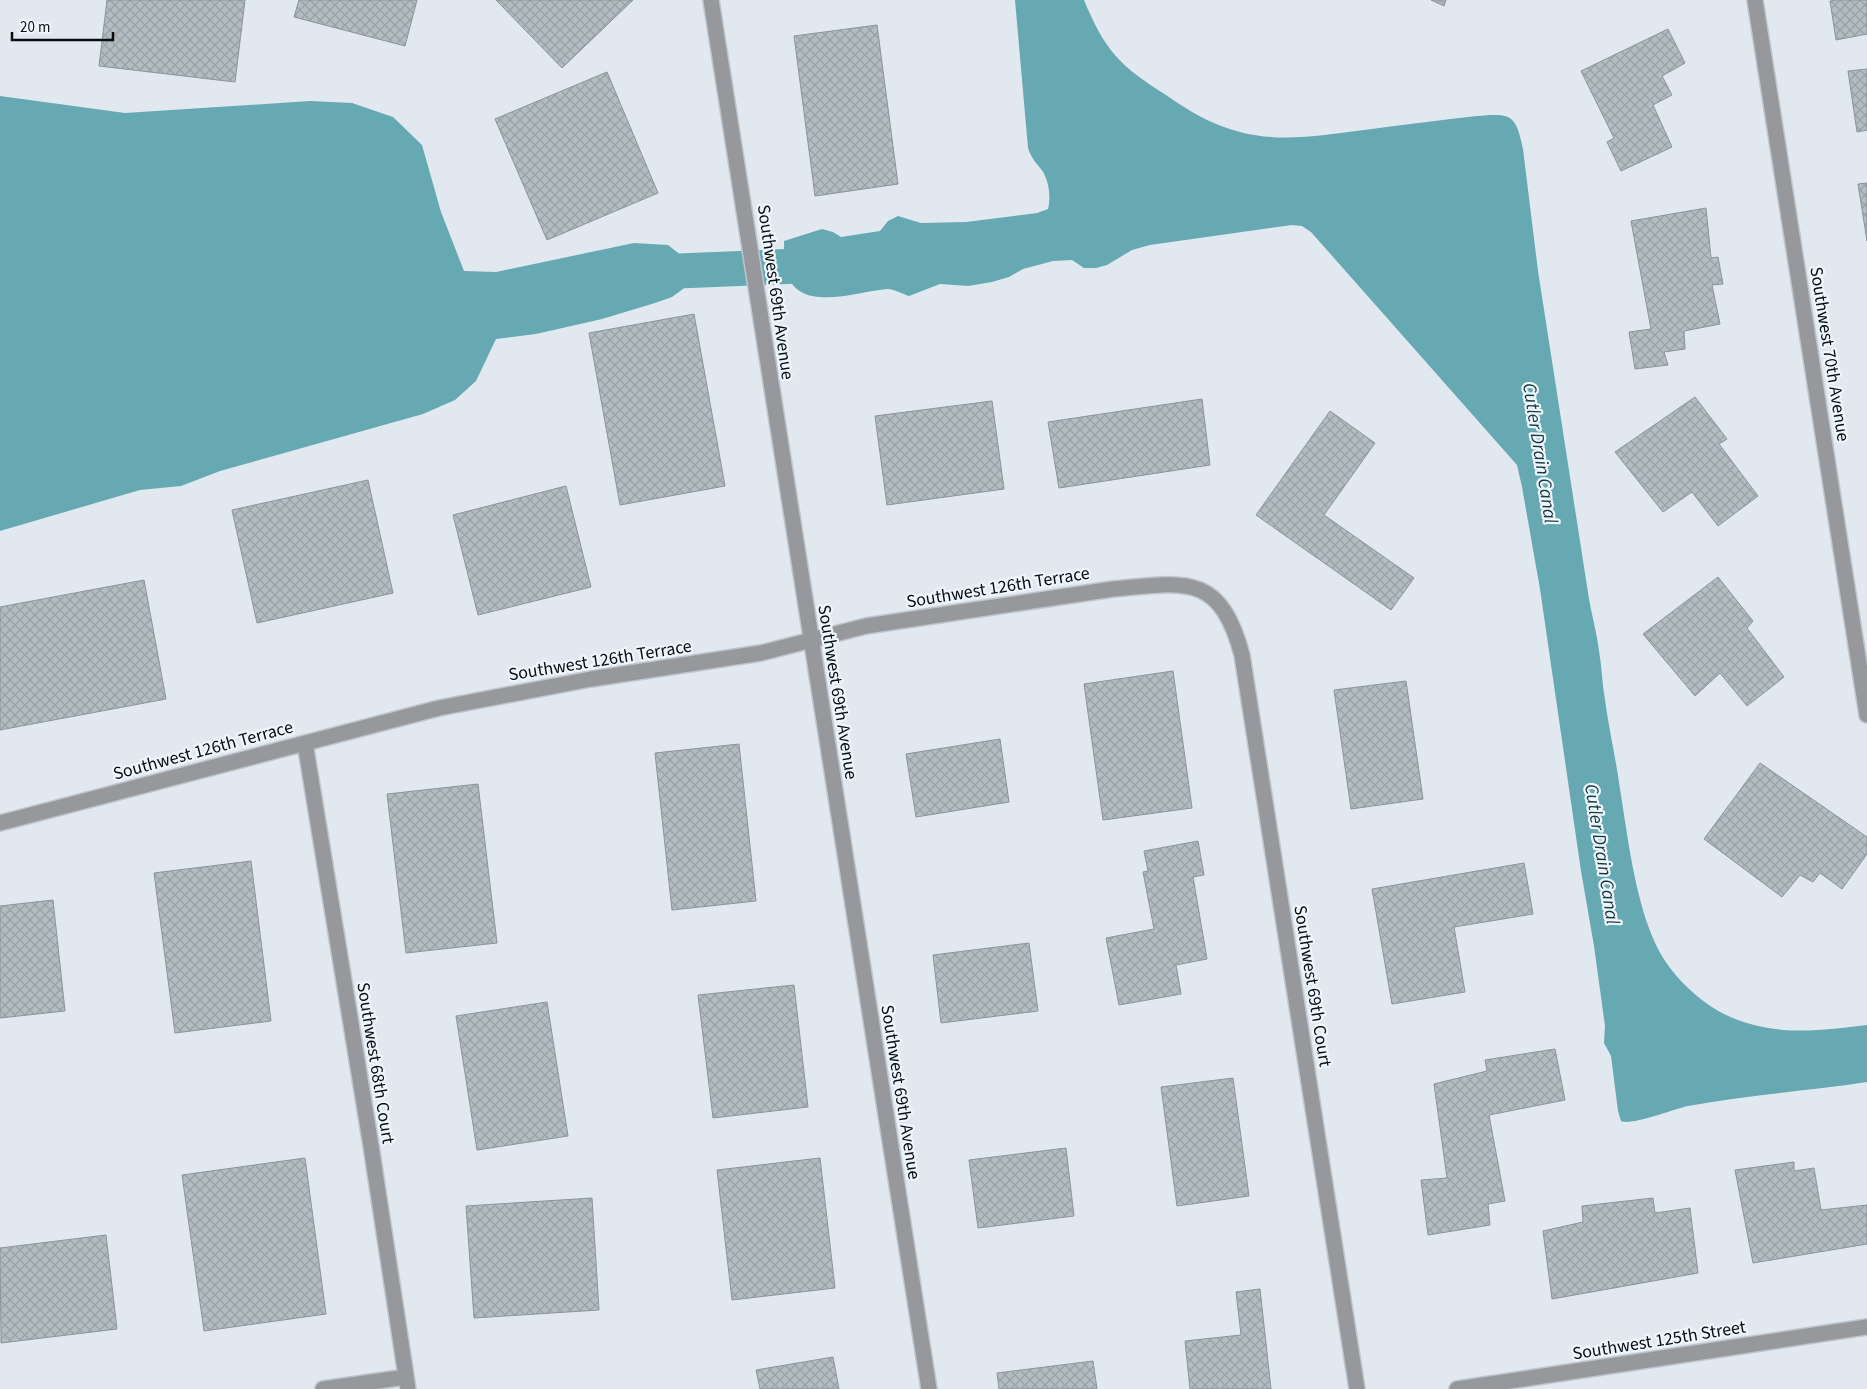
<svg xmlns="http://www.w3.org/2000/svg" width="1867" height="1389" font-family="'Source Sans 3',sans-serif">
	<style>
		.water { fill: #66a9b3 }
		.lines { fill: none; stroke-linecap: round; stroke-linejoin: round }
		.canal { stroke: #66a9b3; stroke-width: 35 }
		.building { fill: url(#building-cross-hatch); stroke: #8b9499 }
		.street-casing { stroke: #bfc5cc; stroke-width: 18 }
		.street { stroke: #97989c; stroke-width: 15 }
		.labels { text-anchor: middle; stroke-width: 4.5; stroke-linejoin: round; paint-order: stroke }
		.street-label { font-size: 18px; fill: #0a0c0e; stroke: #eef6fd }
		.water-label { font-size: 19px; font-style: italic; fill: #16383d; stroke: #eef6fd }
	</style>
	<defs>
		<pattern id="building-cross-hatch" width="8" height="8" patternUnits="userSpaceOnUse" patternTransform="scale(1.25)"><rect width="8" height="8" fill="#b2bdc1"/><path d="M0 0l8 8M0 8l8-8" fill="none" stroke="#98a1a5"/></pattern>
	</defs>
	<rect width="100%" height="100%" fill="#e1e8f0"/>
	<!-- water -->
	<path class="water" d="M1015,0H1084C1105,51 1120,66 1166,95C1189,111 1212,125 1240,132C1281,143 1323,135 1364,130C1402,125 1439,120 1477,116C1511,113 1516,114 1523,149L1538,271L1589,599C1592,616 1597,634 1599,651C1602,667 1602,684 1605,700C1609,730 1616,759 1620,789C1628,838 1635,902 1657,947C1671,975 1698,1001 1726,1015C1773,1037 1818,1031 1867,1025V1082C1807,1091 1747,1095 1688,1106C1674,1109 1631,1126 1621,1121L1618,1111L1611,1056L1604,1043L1605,1026L1594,946L1581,871L1540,589L1522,487L1517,465L1311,232L1302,226L1292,225L1150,245L1132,250L1107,265L1096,268H1084L1072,260L1053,261L1023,269L1009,277L992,282L968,286L940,284L909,296C903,294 894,289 887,289C860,291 801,313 788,276C784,265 784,253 784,241L822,229L833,232L841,237L880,231L888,221L898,216L921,223L966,222L1037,213L1048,209C1051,197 1049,179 1041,169C1035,162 1031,157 1028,148Z
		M0,96L125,113L310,101L352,103L393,117L422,145L441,212L464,271L496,272L634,243L668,245L682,256L690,275L683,289L672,297L655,303L602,319L536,334L496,339L476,381L455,400L423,414L220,471L181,486L140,490L0,531Z"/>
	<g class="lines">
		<!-- canal -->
		<path class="canal" d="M640,275L654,272L798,266L832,262"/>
	</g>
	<!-- building -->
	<path class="building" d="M107,0H245L235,82L99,66Z
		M299,0H417L405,46L294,17Z
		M496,0H633L562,68Z
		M1431,0H1446L1444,6Z
		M1837,0H1867V34L1836,40L1830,1Z
		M877,25L898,184L815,196L794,36Z
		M1668,29L1685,63L1662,76L1672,95L1653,105L1672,147L1621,171L1607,142L1614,138L1581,71Z
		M1867,69V130L1857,132L1848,71Z
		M607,72L658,193L547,240L495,119Z
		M1867,183V241L1858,184Z
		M1706,208L1711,258L1718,257L1723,284L1712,285L1720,324L1684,331L1685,349L1664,352L1668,365L1635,369L1629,332L1651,329L1631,221Z
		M694,314L725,486L620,505L589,333Z
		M1695,397L1727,439L1719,444L1758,496L1718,526L1692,492L1663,512L1615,452Z
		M1202,399L1210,465L1059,488L1048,422Z
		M992,401L1004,489L887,505L875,416Z
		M1330,411L1375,443L1324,515L1414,578L1391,610L1256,515Z
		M368,480L393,593L257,623L232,510Z
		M566,486L591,587L478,615L453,515Z
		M1718,577L1753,621L1747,628L1784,677L1747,706L1720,673L1695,696L1643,634Z
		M144,580L166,699L0,730V607Z
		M1173,671L1192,808L1103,820L1084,684Z
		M1406,681L1423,799L1351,809L1334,690Z
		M1000,739L1009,802L916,817L906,754Z
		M739,744L756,901L672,910L655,753Z
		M1760,763L1867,837V854L1842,889L1820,873L1813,882L1800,875L1782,897L1704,839Z
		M478,784L497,943L406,953L387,794Z
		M1198,841L1204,875L1193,877L1207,959L1176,965L1181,994L1119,1005L1106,938L1154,929L1143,872L1148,871L1144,851Z
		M251,861L271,1021L175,1033L154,873Z
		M1524,863L1533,914L1454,927L1465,992L1392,1004L1372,889Z
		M53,900L65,1011L0,1018V906Z
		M1029,943L1038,1011L941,1023L933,955Z
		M794,985L808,1107L713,1118L698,995Z
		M547,1002L568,1136L477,1150L456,1016Z
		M1555,1049L1565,1100L1489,1115L1505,1201L1488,1204L1490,1225L1428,1235L1421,1180L1447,1178L1434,1084L1487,1071L1485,1060Z
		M1233,1078L1249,1196L1177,1206L1161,1087Z
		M1066,1148L1074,1216L978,1228L969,1160Z
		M305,1158L326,1314L204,1331L182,1175Z
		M820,1158L835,1288L732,1300L717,1170Z
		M1794,1162V1171L1814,1168L1821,1210L1867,1205V1244L1753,1263L1735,1170Z
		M592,1198L599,1310L474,1318L466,1206Z
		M1653,1198L1655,1213L1690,1208L1698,1273L1552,1299L1543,1231L1583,1222L1582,1206Z
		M106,1235L117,1329L1,1343L0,1248Z
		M1260,1289L1271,1389H1190L1185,1341L1241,1335L1236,1292Z
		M833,1357L839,1389H760L756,1370Z
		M1093,1361L1097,1389H999L997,1373Z"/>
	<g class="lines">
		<!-- street casing -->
		<g class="street-casing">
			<path id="street" d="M711,0L929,1389
				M1755,0L1867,715
				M305,743L371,1146L408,1389
				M0,823L439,708L591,679L761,653L866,626L1113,589C1186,582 1220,573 1242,655L1357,1389
				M323,1389L406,1377
				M1457,1389L1867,1327"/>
		</g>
		<!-- street -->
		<use href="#street" class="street"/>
	</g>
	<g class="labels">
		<!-- street labels -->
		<g class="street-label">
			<text transform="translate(776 292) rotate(82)" y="6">Southwest 69th Avenue</text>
			<text transform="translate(1830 354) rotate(81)" y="6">Southwest 70th Avenue</text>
			<text transform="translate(998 587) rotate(-9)" y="6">Southwest 126th Terrace</text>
			<text transform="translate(600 660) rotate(-9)" y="6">Southwest 126th Terrace</text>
			<text transform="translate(838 692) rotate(81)" y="6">Southwest 69th Avenue</text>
			<text transform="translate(203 750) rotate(-15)" y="6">Southwest 126th Terrace</text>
			<text transform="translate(1313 986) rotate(81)" y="6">Southwest 69th Court</text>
			<text transform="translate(376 1063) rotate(81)" y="6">Southwest 68th Court</text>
			<text transform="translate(901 1092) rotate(81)" y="6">Southwest 69th Avenue</text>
			<text transform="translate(1659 1340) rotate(-9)" y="6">Southwest 125th Street</text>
		</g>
		<!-- water labels -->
		<g class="water-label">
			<text transform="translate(1541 453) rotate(81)" y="7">Cutler Drain Canal</text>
			<text transform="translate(1603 854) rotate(81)" y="7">Cutler Drain Canal</text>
		</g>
	</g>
	<!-- scale -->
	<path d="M12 32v8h101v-8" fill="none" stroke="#0a0c0e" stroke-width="2.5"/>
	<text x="20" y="32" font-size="15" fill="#0a0c0e" stroke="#eef6fd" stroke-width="4" paint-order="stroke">20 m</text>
</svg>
